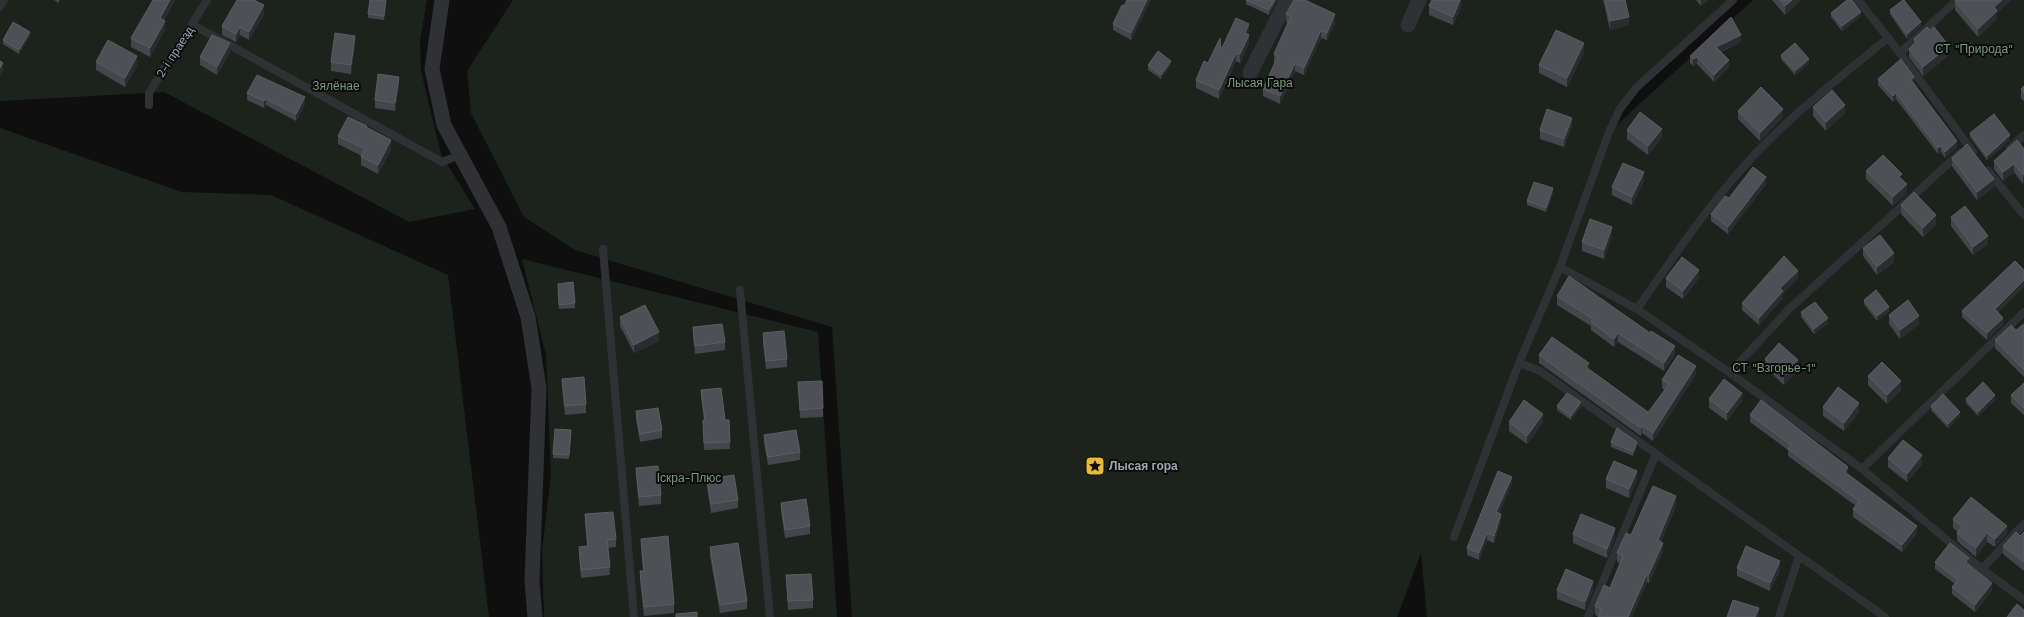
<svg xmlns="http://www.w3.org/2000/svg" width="2024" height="617" font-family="'Work Sans',sans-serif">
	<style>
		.green { fill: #1c231d }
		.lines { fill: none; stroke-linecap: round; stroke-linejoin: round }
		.service { stroke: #303135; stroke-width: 8 }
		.minor { stroke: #303135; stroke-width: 15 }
		.wall { fill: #45464b }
		.shaded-wall { fill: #2b2c2f }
		.building { fill: #4f5056; stroke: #5b5d64 }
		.labels { text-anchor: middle; stroke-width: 4; stroke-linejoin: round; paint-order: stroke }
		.park-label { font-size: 12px; fill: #779c7c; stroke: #0a0a0b }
		.street-label { font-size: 12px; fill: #a0a4b1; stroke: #0a0a0b }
		.poi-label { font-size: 12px; font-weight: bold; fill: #a0a4b1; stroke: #0a0a0b; text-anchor: start }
	</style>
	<rect width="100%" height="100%" fill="#0f0f10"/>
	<!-- green -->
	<path class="green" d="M0,0H427L420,41L421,71L441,154L475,209L409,222L164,92L0,101Z
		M513,0H1733L1636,88L1610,131L1753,0H2024V617H1427L1421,553L1397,617H852L832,327L575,250L524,217L471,113L467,71Z
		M0,128L182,192L271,195L448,275L489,617H0Z
		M522,259L818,332L837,617H544L542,551L551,475L546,355Z"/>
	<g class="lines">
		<!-- service -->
		<path class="service" d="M1858,0L1900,53L1973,152
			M0,7L4,0
			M193,25L442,162L460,155
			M1900,53L1957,0
			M149,105V93L207,0
			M2010,148L2024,135
			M1988,171L2024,215
			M603,249L634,617
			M1560,267L1637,309L1730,373L1862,469L1982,569L2024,600
			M740,290L770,617
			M1637,309C1668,265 1698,220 1733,179C1778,125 1834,82 1888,38
			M1519,363L1540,371L1885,617
			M1730,373L1787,311L1960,153
			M1862,469L2024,312
			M1454,537L1519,363L1560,267L1609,132L1620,109L1636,88L1733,0
			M1982,569L2024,524
			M1588,617L1656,454
			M1779,617L1799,556"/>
		<!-- minor -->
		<path class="minor" d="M442,0L432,69L444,125L499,227L528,317L539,388L532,581L535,617
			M1408,25L1419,0
			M1250,73L1287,0"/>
	</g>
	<!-- wall -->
	<path class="wall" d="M54,0H60L58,3Z
		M175,0L164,20L165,29L150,57L131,47V38Z
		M1151,0L1131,40L1113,30V24L1124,6Z
		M1246,0H1277L1269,15L1246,4Z
		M1461,0V7L1453,25L1429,15V6Z
		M1603,0H1625L1629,25L1610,30Z
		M1696,0H1708L1701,6Z
		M1772,0H1801L1785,15Z
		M1955,1L1997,13V19L1978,37L1955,10Z
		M386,3L384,20L368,18V14Z
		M1890,10L1921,26L1907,39L1890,14Z
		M1831,13L1861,16L1842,31L1831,17Z
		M264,14L249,40L240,35L236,42L222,35V26Z
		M1286,14L1335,22L1327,40L1321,38L1304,75L1295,71L1280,104L1263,96V89L1275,62H1274V54L1288,23L1286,22Z
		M1249,32L1248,34L1249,43L1240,63L1236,61L1219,99L1196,88V80L1208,63L1221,50Z
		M30,36L19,54L3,44V40Z
		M1914,39L1949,55L1923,76L1909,57V49L1914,44Z
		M1741,42L1721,52L1729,67L1714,82L1697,64L1693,66L1690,63V56Z
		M355,44L351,74L331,71V62Z
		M230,52L217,75L200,65V57Z
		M1584,52L1567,87L1539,73V65Z
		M1781,55L1809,63L1795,75L1781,59Z
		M96,62L137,65L125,87L96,70Z
		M1148,65H1171L1161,79L1148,70Z
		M1878,79L1914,83L1957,147L1945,158L1941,152L1938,154L1896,99L1893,102L1878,85Z
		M399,85L395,111L375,108V100Z
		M2024,86V101L2021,98V89Z
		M247,93L305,104L296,121L266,105L264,108L247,100Z
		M1813,107L1845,113L1826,131L1813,116Z
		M1738,111L1783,117L1760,141L1738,119Z
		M1572,126L1564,147L1540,139V130Z
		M367,128L391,149L378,174L361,165V157L362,156L338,144V136Z
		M1627,130L1662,137L1648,155L1627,139Z
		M1970,133L2010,140L1987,160L1970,137Z
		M2024,149L2023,184L2014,172L2003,181L1994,169V161Z
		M1952,158L1994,187L1977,200L1952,166Z
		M1866,171L1902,179L1907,193L1893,206L1866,179Z
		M1644,181L1632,205L1612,195V187Z
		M1766,184L1728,234L1711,221V214L1729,198Z
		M1553,193L1546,212L1527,205V201Z
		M1901,205L1936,224L1923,237L1901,214Z
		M1951,217L1988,244L1973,255L1951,226Z
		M1612,236L1604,259L1582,251V242Z
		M1863,248L1894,262L1877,275L1863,256Z
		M2024,270V286L1998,312L2003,324L1987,340L1962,317V311Z
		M1666,278H1699L1683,299L1666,287Z
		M1798,278L1783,293V298L1759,325L1742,310V303Z
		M558,284L575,303V308L559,309Z
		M1557,296L1675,354L1664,371L1618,342L1614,347L1591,330V326L1557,305Z
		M1864,300L1889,311L1877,321L1864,304Z
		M1801,312L1828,323L1814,334L1801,317Z
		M1889,315L1919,324L1900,339L1889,324Z
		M620,317L659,341L634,353L620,326Z
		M2024,324V377L1995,348V340L2016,330Z
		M693,327L725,342V350L695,354L693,336Z
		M763,333L787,359V367L766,369L763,342Z
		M1539,355L1589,370L1648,413L1665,390L1662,388V380L1696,374L1653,441L1642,433L1641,436L1539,363Z
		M1765,359L1798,369L1784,385L1765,367Z
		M1868,376L1901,390L1887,404L1868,385Z
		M562,379L586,404V413L565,415L562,388Z
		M798,382L823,408V417L800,418Z
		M2024,383V415L2011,403V395Z
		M701,390L725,420H729L730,449L704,450L703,420H704L701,397Z
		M1709,399L1742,401L1727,421L1709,408Z
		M1966,399L1995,400L1978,416L1966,403Z
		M1557,406L1581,407L1571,420L1557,410Z
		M1931,406L1960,416L1948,428L1931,410Z
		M1823,407L1859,412L1844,431L1823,416Z
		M636,411L662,430V438L640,442L636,420Z
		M1750,415L1848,474L1917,533L1902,552L1853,517V509L1856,506L1788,456V450L1750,422Z
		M1509,422H1543L1527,444L1509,431Z
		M571,434L569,459L553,458V454Z
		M764,435L800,452V460L768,465L764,443Z
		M1611,442L1637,447L1633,456L1611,447Z
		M1888,458L1922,464L1907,482L1888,467Z
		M636,468L661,495V504L639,506L636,476Z
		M707,479L738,500V508L711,513L707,487Z
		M1606,479H1637L1629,498L1606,488Z
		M1512,484L1499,513L1501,521L1494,543L1487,540L1479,560L1467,555V548Z
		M781,503L810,526V534L785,538L781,511Z
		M1676,505L1661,542L1663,551L1649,583L1647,582L1632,617H1598V616L1595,615V606L1610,588L1620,563L1617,562V553L1631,535Z
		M585,514L616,539V547L608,548L610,575L581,578L579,555V547L587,546L585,523Z
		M1953,519L2007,534L1995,547L1987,542L1976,557L1957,541V533L1958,532L1953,528Z
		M2024,532V571L2003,554V546L2020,536Z
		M1573,534L1615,537L1607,558L1573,543Z
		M641,539L674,604V613L644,616L640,580V571H643L641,547Z
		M710,547L747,601V609L720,613L710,556Z
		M1935,562L1969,565L1992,590L1975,612L1952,594V587L1955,584L1935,569Z
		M1737,568L1780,570L1770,591L1737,576Z
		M786,575L813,600V608L788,610Z
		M1557,590H1593L1585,610L1557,599Z"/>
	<!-- shaded-wall -->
	<path class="shaded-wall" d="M170,0H175L160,26V18Z
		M386,0V3L384,20V16Z
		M1147,0H1151L1131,40V33Z
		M1275,0H1277L1269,15V10Z
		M1460,0H1461V7L1453,25V17Z
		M1701,0H1708L1701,6Z
		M1792,0H1801L1785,15V6Z
		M2002,0H2012L1997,13V19L1978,37V29L1994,7Z
		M264,5V14L249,40V32Z
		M1861,12V16L1842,31V26Z
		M1335,14V22L1327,40V33Z
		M1629,17V25L1610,30V21Z
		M165,21V29L150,57V48Z
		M1921,22V26L1907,39V34Z
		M1249,24V32L1245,42V33Z
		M240,27V35L236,42V34Z
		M1321,30V38L1304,75V68Z
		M30,32V36L19,54V50Z
		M1249,35V43L1240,63V54Z
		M1741,35V42L1716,54V47Z
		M355,36V44L351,74V65Z
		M230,43V52L217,75V67Z
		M1584,43V52L1567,87V78Z
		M1949,46V55L1923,76V67Z
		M1236,53V61L1219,99V90Z
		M137,56V65L125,87V78Z
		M1697,57V64L1693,66V59Z
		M1809,59V63L1795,75V71Z
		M1729,60V67L1714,82V75Z
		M1171,61V65L1161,79V75Z
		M3,63V71L0,76V68Z
		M1295,63V71L1280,104V96Z
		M399,77V85L395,111V103Z
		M1914,77V83L1911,85V80Z
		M1896,93V99L1893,102V96Z
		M305,97V104L296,121V114Z
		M266,99V105L264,108V101Z
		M1845,105V113L1826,131V122Z
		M1783,109V117L1760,141V133Z
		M1572,118V126L1564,147V139Z
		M1662,129V137L1648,155V146Z
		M2010,135V140L1987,160V156Z
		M391,140V149L378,174V165Z
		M1957,141V147L1945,158V152Z
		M1941,146V152L1938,154V148Z
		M2014,164V172L2003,181V172Z
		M1644,172V181L1632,205V197Z
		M2024,174V183L2023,184V175Z
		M1766,177V184L1728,234V227Z
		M1994,179V187L1977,200V192Z
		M1907,184V193L1893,206V197Z
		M1553,188V193L1546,212V208Z
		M1936,215V224L1923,237V228Z
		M1612,227V236L1604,259V250Z
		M1988,236V244L1973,255V247Z
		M1894,253V262L1877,275V267Z
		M1699,270V278L1683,299V291Z
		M1798,271V278L1783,293V298L1759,325V318L1780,288Z
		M2024,280V286L1995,315V309Z
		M1889,307V311L1877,321V316Z
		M1919,316V324L1900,339V330Z
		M1828,318V323L1814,334V329Z
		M2003,318V324L1987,340V333Z
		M659,332V341L634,353V345Z
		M1618,333V342L1614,347V339Z
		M1675,346V354L1664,371V363Z
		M1798,360V369L1784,385V376Z
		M1589,363V372L1586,367Z
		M1696,366V374L1653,441V433Z
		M1901,381V390L1887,404V395Z
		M1742,393V401L1727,421V413Z
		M1995,395V400L1978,416V412Z
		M1581,402V407L1571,420V416Z
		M1859,403V412L1844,431V423Z
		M1960,412V416L1948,428V424Z
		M1543,414V422L1527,444V436Z
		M1642,425V433L1641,436V428Z
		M1637,442V447L1633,456V452Z
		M1922,455V464L1907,482V474Z
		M1848,467V474L1845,479V472Z
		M1637,471V479L1629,498V489Z
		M1512,477V484L1496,519V512Z
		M1676,496V505L1658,549V540Z
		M1501,514V521L1494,543V536Z
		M1917,526V533L1902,552V545Z
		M2007,526V534L1995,547V539Z
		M1615,528V537L1607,558V549Z
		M1487,533V540L1479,560V553Z
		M1987,533V542L1976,557V548Z
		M1663,543V551L1649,583V574Z
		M1969,558V565L1966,562Z
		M1780,561V570L1770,591V583Z
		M1647,574V582L1632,617H1628Z
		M1593,581V590L1585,610V602Z
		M1992,583V590L1975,612V605Z
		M1759,608V617H1755Z"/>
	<!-- building -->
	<path class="building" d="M153,0H170L160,18L165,21L150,48L131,38Z
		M237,0H254L264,5L249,32L240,27L236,34L222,26Z
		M370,0H386L384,16L368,14Z
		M1127,0H1147L1131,33L1113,24L1122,5L1124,6Z
		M1246,0H1275L1269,10Z
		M1294,0H1305L1335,14L1327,33L1321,30L1304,68L1295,63L1280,96L1263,89L1278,56L1274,54L1291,16L1286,14Z
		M1432,0H1460L1453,17L1429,6Z
		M1605,0H1625L1629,17L1610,21Z
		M1780,0H1792L1785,6Z
		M1847,0H1852L1861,12L1842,26L1831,13Z
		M1903,0H1904L1921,22L1907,34L1890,10Z
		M1956,0H2002L1994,7L1997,11L1978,29L1955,1Z
		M1731,17L1741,35L1716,47L1729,60L1714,75L1697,57L1693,59L1690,56Z
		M1236,18L1249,24L1245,33L1249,35L1240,54L1236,53L1219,90L1196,80L1204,61L1208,63L1220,38L1221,50Z
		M13,22L30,32L19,50L3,40Z
		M1927,27L1930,30L1934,27L1949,46L1923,67L1909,49L1916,42L1914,39Z
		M1556,30L1584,43L1567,78L1539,65Z
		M335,33L355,36L351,65L331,62Z
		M212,35L230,43L217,67L200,57Z
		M108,40L137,56L125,78L96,62Z
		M1795,43L1809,59L1795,71L1781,55Z
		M1158,51L1171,61L1161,75L1148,65Z
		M1901,59L1914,77L1911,80L1957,141L1945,152L1941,146L1938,148L1896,93L1893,96L1878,79Z
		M0,61L3,63L0,68Z
		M378,74L399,77L395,103L375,100Z
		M257,75L305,97L296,114L266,99L264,101L247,93Z
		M2024,86V93L2021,89Z
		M1761,87L1783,109L1760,133L1738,111Z
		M1832,90L1845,105L1826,122L1813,107Z
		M1547,109L1572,118L1564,139L1540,130Z
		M1640,112L1662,129L1648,146L1627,130Z
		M1994,114L2010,135L1987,156L1970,133Z
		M348,117L367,126L366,127L391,140L378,165L361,157L365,149L338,136Z
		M2017,140L2024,149V174L2023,175L2014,164L2003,172L1994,161Z
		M1967,144L1994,179L1977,192L1952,158Z
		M1883,155L1902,174L1899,177L1907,184L1893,197L1866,171Z
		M1623,163L1644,172L1632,197L1612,187Z
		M1753,167L1766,177L1728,227L1711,214L1725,196L1729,198Z
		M1534,182L1553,188L1546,208L1527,201Z
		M1914,192L1936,215L1923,228L1901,205Z
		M1965,206L1988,236L1973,247L1951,217Z
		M1590,219L1612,227L1604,250L1582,242Z
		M1880,235L1894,253L1877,267L1863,248Z
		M1784,256L1798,271L1780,288L1783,291L1759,318L1742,303Z
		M1682,257L1699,270L1683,291L1666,278Z
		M2015,261L2024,270V280L1995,309L2003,318L1987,333L1962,311Z
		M1569,276L1650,333L1651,331L1675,346L1664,363L1618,333L1614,339L1591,322L1593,319L1557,296Z
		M573,282L575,303L559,305L558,284Z
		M1876,290L1889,307L1877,316L1864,300Z
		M1908,300L1919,316L1900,330L1889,315Z
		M1815,302L1828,318L1814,329L1801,312Z
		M645,305L659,332L634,345L620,317Z
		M722,324L725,342L695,346L693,327Z
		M2024,324V370L1995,340L2011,325L2016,330Z
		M784,331L787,359L766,361L763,333Z
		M1552,337L1589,363L1586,367L1648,412L1647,414L1669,384L1662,380L1678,355L1696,366L1653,433L1642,425L1641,428L1539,355Z
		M1779,343L1798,360L1784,376L1765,359Z
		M1882,362L1901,381L1887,395L1868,376Z
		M584,377L586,404L565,406L562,379Z
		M1724,379L1742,393L1727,413L1709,399Z
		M822,381L823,408L800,410L798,382Z
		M1983,382L1995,395L1978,412L1966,399Z
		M2024,383V408L2011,395Z
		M1838,387L1859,403L1844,423L1823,407Z
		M721,388L725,420H729L730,442L704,443L703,420H705L701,390Z
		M1567,393L1581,402L1571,416L1557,406Z
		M1943,394L1960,412L1948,424L1931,406Z
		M1524,400L1543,414L1527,436L1509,422Z
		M1761,400L1848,467L1845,472L1917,526L1902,545L1853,509L1859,501L1788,449L1791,445L1750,415Z
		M658,408L662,430L640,434L636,411Z
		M1617,428L1637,442L1633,452L1611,442Z
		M555,429L571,430L569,455L553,454Z
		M796,430L800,452L768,457L764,435Z
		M1903,440L1922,455L1907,474L1888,458Z
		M1614,461L1637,471L1629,489L1606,479Z
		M658,466L661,495L639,497L636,468Z
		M1498,471L1512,477L1496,512L1501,514L1494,536L1487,533L1479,553L1467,548Z
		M734,475L738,500L711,504L707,479Z
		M1653,486L1676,496L1658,540L1663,543L1649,574H1647L1628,617H1598L1601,609L1595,606L1604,585L1610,588L1623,556L1617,553L1626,533L1631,535Z
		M1971,497L2007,526L1995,539L1987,533L1976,548L1957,533L1962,526L1953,519Z
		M806,499L810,526L785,530L781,503Z
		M613,512L616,539L607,540L610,567L581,570L579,547L588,546L585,514Z
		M1581,514L1615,528L1607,549L1573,534Z
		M2016,532L2020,536L2024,532V562L2003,546Z
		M668,536L674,604L644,607L640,571H644L641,539Z
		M738,543L747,601L720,605L710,547Z
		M1950,543L1969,558L1966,562L1992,583L1975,605L1952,587L1958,580L1935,562Z
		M1746,546L1780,561L1770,583L1737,568Z
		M1566,569L1593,581L1585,602L1557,590Z
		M811,574L813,600L788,601L786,575Z
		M1733,600L1759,608L1755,617H1727Z
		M2017,604L2024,610V617H2007Z
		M697,612V617H676V614Z"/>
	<!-- icons -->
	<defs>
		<g id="sight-square" transform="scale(1)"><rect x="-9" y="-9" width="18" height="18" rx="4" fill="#edbb2a" stroke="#0a0a0b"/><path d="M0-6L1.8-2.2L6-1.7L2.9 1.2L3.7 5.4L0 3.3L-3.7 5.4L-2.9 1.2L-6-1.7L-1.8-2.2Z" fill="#111"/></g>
	</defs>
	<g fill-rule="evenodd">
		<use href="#sight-square" x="1095" y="466"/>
	</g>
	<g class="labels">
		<!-- park labels -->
		<g class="park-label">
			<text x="1974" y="53">СТ "Природа"</text>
			<text x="1260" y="87">Лысая Гара</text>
			<text x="336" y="90">Зялёнае</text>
			<text x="1774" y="372">СТ "Взгорье-1"</text>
			<text x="689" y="482">Іскра-Плюс</text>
		</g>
		<!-- street labels -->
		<g class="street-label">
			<text transform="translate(175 52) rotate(-57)" y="4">2-і праезд</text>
		</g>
		<!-- poi labels -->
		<g class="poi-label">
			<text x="1109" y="470">Лысая гора</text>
		</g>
	</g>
</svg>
